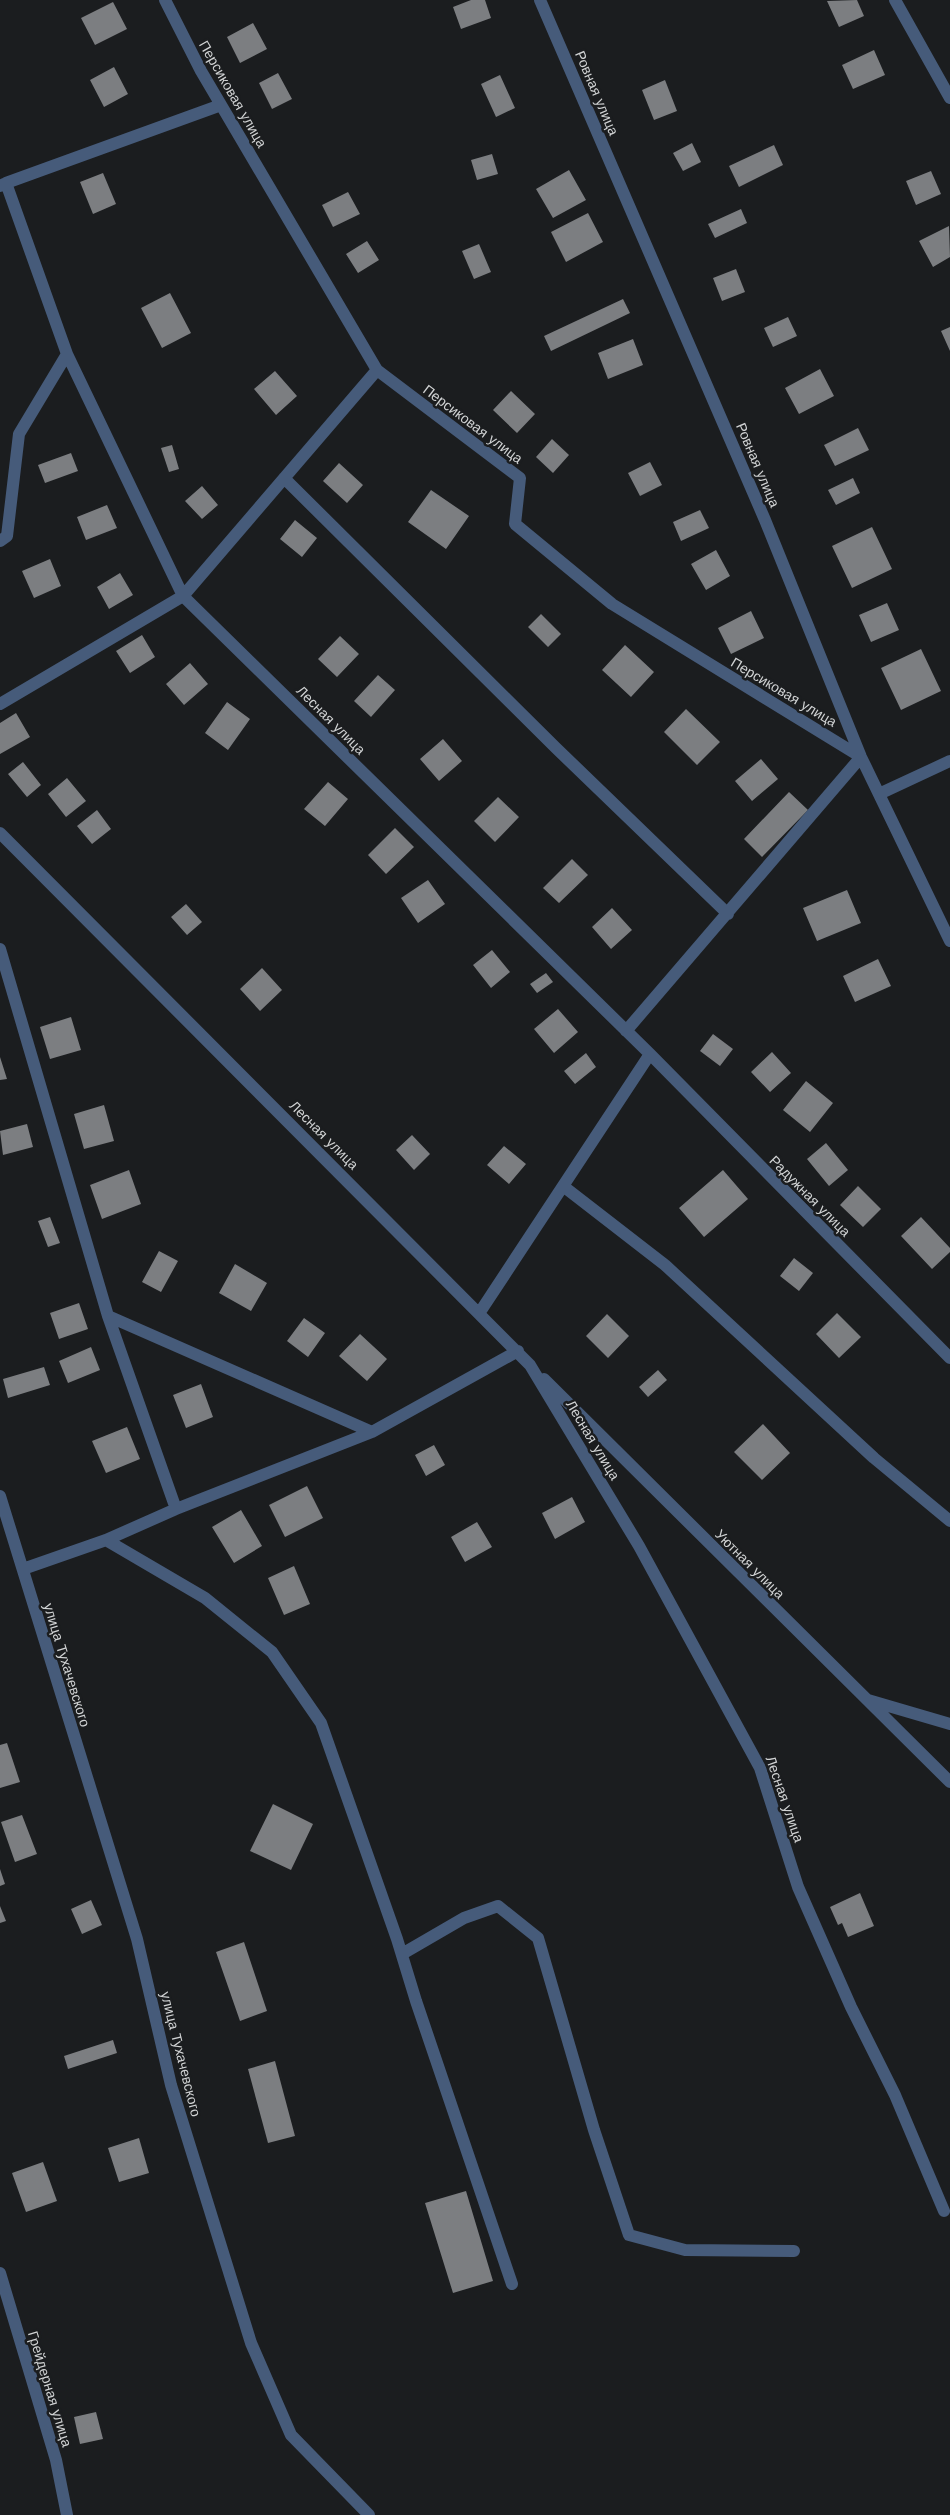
<svg xmlns="http://www.w3.org/2000/svg" width="950" height="2515" font-family="'Work Sans',sans-serif">
	<style>
		.building { fill: #7c7e81 }
		.lines { fill: none; stroke-linecap: round; stroke-linejoin: round }
		.minor { stroke: #465b7a; stroke-width: 12 }
		.labels { text-anchor: middle; stroke-width: 5; stroke-linejoin: round; paint-order: stroke }
		.street-label { font-size: 14px; fill: #d1d3d4; stroke: #1b1d1f }
	</style>
	<rect width="100%" height="100%" fill="#1b1d1f"/>
	<!-- building -->
	<path class="building" d="M471,0H485L491,18L461,29L453,7Z
		M857,0L864,16L839,27L827,1Z
		M113,2L127,29L95,45L81,18Z
		M253,23L267,49L240,63L227,37Z
		M874,50L885,75L853,89L842,65Z
		M114,67L128,94L104,107L90,80Z
		M278,73L292,99L272,109L259,83Z
		M500,75L515,108L496,117L481,84Z
		M665,80L677,111L654,120L642,90Z
		M692,143L701,162L683,171L673,153Z
		M774,145L783,165L739,187L729,166Z
		M492,154L498,174L477,180L471,160Z
		M569,170L586,200L553,218L536,189Z
		M931,171L941,194L916,205L906,181Z
		M103,173L116,204L93,214L80,182Z
		M348,192L360,214L333,227L322,205Z
		M741,209L747,223L715,238L708,224Z
		M588,213L603,242L566,262L551,232Z
		M949,226L950,257L933,267L919,241Z
		M367,241L379,260L358,273L346,254Z
		M479,244L491,272L474,279L462,251Z
		M736,269L745,292L722,301L713,278Z
		M170,293L191,333L162,348L141,308Z
		M623,299L630,313L551,351L544,336Z
		M788,317L797,336L773,347L764,328Z
		M950,327V351L941,331Z
		M633,339L643,365L608,379L598,353Z
		M820,369L834,396L799,414L785,388Z
		M275,371L297,396L276,415L254,389Z
		M511,391L535,414L517,433L493,410Z
		M858,428L869,450L835,466L824,445Z
		M552,439L569,455L553,473L536,457Z
		M172,445L179,469L169,472L161,448Z
		M71,453L78,471L45,483L38,465Z
		M650,462L662,485L640,496L628,473Z
		M339,463L363,485L347,503L323,481Z
		M853,478L860,493L836,505L828,490Z
		M202,486L218,505L202,519L185,501Z
		M431,490L469,516L446,549L408,522Z
		M107,505L117,528L86,540L77,517Z
		M700,510L709,528L681,541L673,522Z
		M295,520L317,538L302,557L280,539Z
		M872,527L892,569L852,588L832,546Z
		M716,550L730,576L706,590L691,564Z
		M50,559L61,586L34,598L22,571Z
		M120,573L133,595L109,609L97,587Z
		M887,603L899,630L871,642L859,615Z
		M751,611L764,638L731,654L718,628Z
		M541,614L561,634L548,647L528,627Z
		M142,635L155,657L130,673L116,651Z
		M340,636L359,654L337,677L318,659Z
		M625,645L654,672L631,697L602,670Z
		M921,649L941,691L901,710L881,668Z
		M190,663L208,684L184,705L166,684Z
		M378,675L395,690L371,717L354,701Z
		M227,702L250,719L228,750L205,733Z
		M686,709L720,742L697,765L664,732Z
		M16,713L30,737L0,754V723Z
		M443,739L462,761L439,781L420,759Z
		M761,759L778,779L752,801L735,781Z
		M23,762L41,785L27,797L8,774Z
		M67,778L86,801L66,817L48,794Z
		M328,782L348,799L325,826L304,809Z
		M789,792L808,810L762,857L744,839Z
		M498,797L519,817L495,842L474,821Z
		M97,810L111,829L92,844L77,826Z
		M395,828L414,847L386,874L368,855Z
		M572,859L588,875L559,903L543,888Z
		M428,880L445,904L418,923L401,898Z
		M847,890L861,923L817,941L803,908Z
		M186,904L202,922L187,935L171,917Z
		M612,908L632,930L611,949L592,927Z
		M492,950L510,972L491,988L473,965Z
		M878,959L891,986L855,1002L843,976Z
		M262,968L282,990L260,1011L240,989Z
		M546,973L553,982L537,993L530,984Z
		M558,1009L578,1032L554,1053L534,1029Z
		M71,1017L81,1050L50,1059L40,1027Z
		M713,1034L733,1049L720,1066L700,1051Z
		M772,1052L791,1073L770,1092L751,1072Z
		M586,1053L596,1067L575,1084L564,1071Z
		M0,1057L7,1079L0,1080Z
		M806,1081L833,1103L810,1132L783,1110Z
		M104,1105L114,1141L84,1149L74,1114Z
		M27,1124L33,1147L3,1155L0,1131Z
		M412,1135L430,1154L414,1170L396,1150Z
		M826,1143L848,1170L829,1186L807,1159Z
		M504,1146L526,1164L509,1184L487,1165Z
		M129,1170L141,1204L102,1219L90,1185Z
		M723,1170L748,1199L704,1237L679,1208Z
		M858,1186L881,1209L863,1227L840,1205Z
		M50,1217L60,1243L48,1247L38,1221Z
		M921,1217L950,1248V1252L932,1269L901,1236Z
		M159,1251L178,1261L161,1292L142,1282Z
		M794,1258L813,1273L799,1291L780,1276Z
		M235,1264L267,1283L251,1311L219,1293Z
		M79,1303L88,1329L59,1339L50,1313Z
		M837,1313L861,1337L839,1358L816,1334Z
		M607,1314L629,1336L608,1358L586,1336Z
		M304,1318L325,1333L308,1357L287,1341Z
		M360,1334L387,1359L367,1381L339,1356Z
		M91,1347L100,1370L68,1383L59,1361Z
		M44,1367L50,1385L8,1398L3,1379Z
		M658,1370L667,1380L648,1397L639,1387Z
		M201,1384L213,1417L186,1428L173,1395Z
		M763,1424L790,1453L762,1480L734,1452Z
		M127,1427L140,1459L106,1473L92,1441Z
		M434,1445L445,1465L426,1476L415,1455Z
		M307,1486L323,1518L285,1537L269,1505Z
		M572,1497L585,1522L555,1539L542,1513Z
		M241,1510L262,1546L234,1563L212,1527Z
		M477,1522L492,1547L465,1562L451,1537Z
		M294,1566L310,1604L284,1615L268,1578Z
		M7,1743L20,1782L0,1788V1745Z
		M273,1804L313,1824L291,1870L250,1851Z
		M22,1815L37,1854L15,1862L1,1822Z
		M0,1869L5,1884L0,1886Z
		M860,1893L874,1926L848,1937L842,1923L838,1925L830,1907Z
		M91,1900L102,1925L82,1934L71,1909Z
		M0,1906L6,1921L0,1923Z
		M244,1942L267,2011L240,2021L216,1952Z
		M113,2040L117,2053L68,2069L64,2056Z
		M275,2061L295,2136L268,2143L248,2069Z
		M139,2138L149,2173L119,2182L108,2148Z
		M43,2162L57,2201L26,2212L12,2173Z
		M466,2191L493,2281L453,2293L425,2203Z
		M96,2412L103,2439L80,2444L74,2417Z"/>
	<g class="lines">
		<!-- minor -->
		<path class="minor" d="M165,0L201,71L377,370L520,478L515,524L612,604L861,757L626,1031
			M540,0L765,520L861,757L950,941
			M895,0L950,98
			M6,183L221,105
			M0,186L6,183L67,354L19,434L7,536L0,541
			M67,354L183,596L650,1054L950,1358
			M284,478L556,748L728,914
			M0,704L183,596L377,370
			M879,794L950,761
			M0,833L530,1365L639,1546L760,1768L798,1887L851,2007L895,2095L944,2211
			M0,949L108,1316L176,1509
			M563,1186L665,1265L874,1458L950,1521
			M480,1312L650,1054
			M108,1316L372,1432
			M544,1379L950,1782
			M0,1496L137,1939L171,2085L251,2343L291,2435L369,2515
			M106,1540L205,1598L272,1652L321,1723L397,1939L416,2001L512,2284
			M23,1569L106,1540L176,1509L372,1432L518,1351
			M868,1700L950,1724
			M402,1954L464,1918L498,1906L538,1938L594,2130L629,2235L685,2250L794,2251
			M0,2273L56,2460L67,2515"/>
	</g>
	<g class="labels">
		<!-- street labels -->
		<g class="street-label">
			<text transform="translate(597 93) rotate(67)" y="5">Ровная улица</text>
			<text transform="translate(233 94) rotate(60)" y="5">Персиковая улица</text>
			<text transform="translate(473 424) rotate(37)" y="5">Персиковая улица</text>
			<text transform="translate(758 465) rotate(67)" y="5">Ровная улица</text>
			<text transform="translate(784 692) rotate(31)" y="5">Персиковая улица</text>
			<text transform="translate(331 720) rotate(45)" y="5">Лесная улица</text>
			<text transform="translate(324 1135) rotate(45)" y="5">Лесная улица</text>
			<text transform="translate(810 1196) rotate(45)" y="5">Радужная улица</text>
			<text transform="translate(593 1440) rotate(59)" y="5">Лесная улица</text>
			<text transform="translate(750 1564) rotate(45)" y="5">Уютная улица</text>
			<text transform="translate(67 1665) rotate(73)" y="5">улица Тухачевского</text>
			<text transform="translate(785 1799) rotate(71)" y="5">Лесная улица</text>
			<text transform="translate(181 2054) rotate(76)" y="5">улица Тухачевского</text>
			<text transform="translate(50 2389) rotate(73)" y="5">Грейдерная улица</text>
		</g>
	</g>
</svg>
